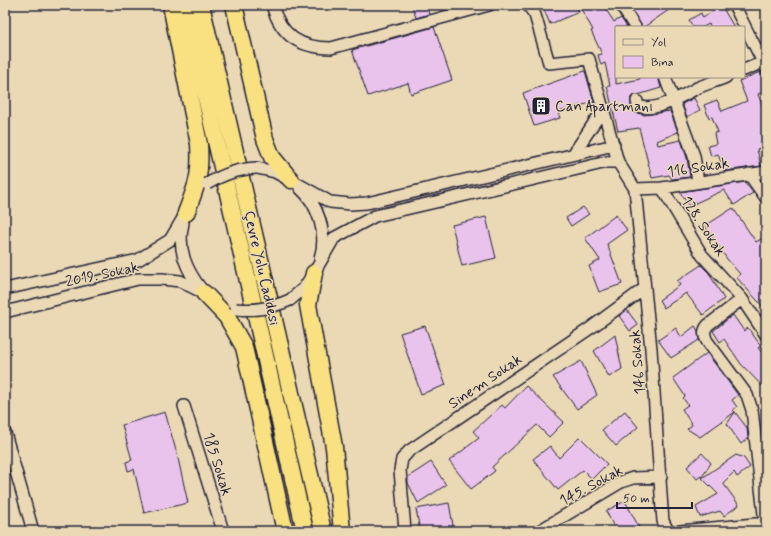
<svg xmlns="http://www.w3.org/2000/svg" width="771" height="536" font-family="Mynerve,sans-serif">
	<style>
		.building { fill: #eac3ec; stroke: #22223b }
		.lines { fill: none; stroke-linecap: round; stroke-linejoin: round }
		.minor-casing { stroke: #22223b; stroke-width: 14 }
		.highway-casing { stroke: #22223b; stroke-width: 19 }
		.minor { stroke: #ebd9b6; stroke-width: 11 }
		.highway { stroke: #f9e181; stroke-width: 16 }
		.minor-bridge-casing { stroke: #22223b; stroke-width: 14; stroke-linecap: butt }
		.minor-bridge { stroke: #ebd9b6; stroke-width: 11 }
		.labels { text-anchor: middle; stroke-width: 3; stroke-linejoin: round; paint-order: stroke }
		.poi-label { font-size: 15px; fill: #22223b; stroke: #ebd9b6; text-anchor: start }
		.street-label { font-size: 15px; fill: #22223b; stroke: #ebd9b6 }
	</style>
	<rect width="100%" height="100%" fill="#ebd9b6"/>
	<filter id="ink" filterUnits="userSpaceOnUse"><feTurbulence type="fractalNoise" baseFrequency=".025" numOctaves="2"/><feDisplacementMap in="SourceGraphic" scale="8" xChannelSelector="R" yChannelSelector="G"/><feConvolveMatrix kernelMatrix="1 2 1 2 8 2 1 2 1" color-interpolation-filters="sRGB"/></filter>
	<g filter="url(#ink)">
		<!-- building -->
		<path class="building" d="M412,5H426L429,14L416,18Z
			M542,5H576L579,12L550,24Z
			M587,5H603L614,22L621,18L627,27H616V84L640,79L639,77H658L661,88L631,97V107L633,112L645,115L670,111L678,132L657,141L658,145L681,140L687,158L690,177L672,179L669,175L652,178L639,128L618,131L607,86H610L605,63L601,65L598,55L602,54L591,31L593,30L581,9Z
			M639,5H676L644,27H642L632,10Z
			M721,5L734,27H711L709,24L703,27H693L689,20L701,13L703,18Z
			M434,27L452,80L411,94L408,83L368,96L352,50Z
			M585,71L594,102L558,112L560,118L534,126L523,93Z
			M760,72L766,83V91L758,94L766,116V146L757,149L761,166L724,171L718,154L711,156L708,146L716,144L714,133L718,132L712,117L709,118L704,105L717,100L722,111L747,101L739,81Z
			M694,98L700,110L687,117L682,104Z
			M745,182L753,193L734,205L724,190L689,206L680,192Z
			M583,207L589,214L571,226L566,218Z
			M733,208L756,242L766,236V310L737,278L740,274L727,259L705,226Z
			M616,215L627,230L607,244L622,284L599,292L589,266L600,260L585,238Z
			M486,217L496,258L462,266L452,225Z
			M701,265L709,273L724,299L703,315L686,293L664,308L659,300L680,285L677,281Z
			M627,310L638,325L630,331L619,316Z
			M733,315L744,331L748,328L761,346L758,348L766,357V390L741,364L724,339L720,342L713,331Z
			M425,326L446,385L421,394L400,333Z
			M695,326L698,331L699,340L671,358L658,340L676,328L681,337Z
			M615,335L622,369L609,377L594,351Z
			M707,353L738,395L732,400L737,407L733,410L735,412L700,437L687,429L692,425L682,409L688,405L683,398L685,396L673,378Z
			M581,361L597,395L577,409L553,377Z
			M526,386L564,422L549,437L537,425L492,467L495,471L471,489L449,461L479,438L473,431L502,405L505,408Z
			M625,411L638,427L616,446L602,430Z
			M165,412L177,454L188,503L144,513L134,469L128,471L126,462L132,460L122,425Z
			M735,412L747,428L748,438L741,444L727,424Z
			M580,437L607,464L592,479L583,470L558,490L533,459L550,446L559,458Z
			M702,453L711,463L702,477L701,476L697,479L687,467Z
			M736,455L744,458L750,467L737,477L734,472L723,483L739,505L724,516L720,511L700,517L696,507L718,494L702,478Z
			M431,462L446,485L418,503L408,483V477Z
			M625,501L641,531H616L606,511Z
			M449,503L454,531H420L416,509Z"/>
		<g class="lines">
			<!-- minor casing -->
			<g class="minor-casing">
				<path id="minor" d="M272,5C281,36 300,48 331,48L489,5
					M528,5L535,15L549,63L589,59L618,162L635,189L651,349L662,509L663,521L668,531
					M621,5L635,27
					M734,5L766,68
					M744,70L766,61
					M665,77L694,156L698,182
					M637,101L638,106C655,113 682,96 697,88C706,84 717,81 726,77
					M574,153L604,108
					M257,168L275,172L286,178
					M749,174L766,198
					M291,180L330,202L350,204L367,203L614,145
					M300,188C318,204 328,234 320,258
					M662,188L702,255L742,299L766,335
					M635,189L662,188L766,172
					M183,223C177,249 186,270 202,290
					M314,273L334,238L375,216L582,168L607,162H618
					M5,289L138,260L170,240L186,213
					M742,299L708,325C703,331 704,335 707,341L747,395L752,410L765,523
					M290,300L304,288L311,277
					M5,312L138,279H162L180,281L204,293
					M184,406L223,531
					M5,433L33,531
					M405,531L400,470L402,459L409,451L592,327L645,288
					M539,531L621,482L633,478L661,477
					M680,531L766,523"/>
			</g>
			<!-- highway casing -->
			<g class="highway-casing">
				<path id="highway" d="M171,5L199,144C201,175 197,185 186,213
					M185,5L305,531
					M201,5L323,531
					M234,5L265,139L272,157L291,180
					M314,273L308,305L334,447L342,531
					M204,293L227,317L244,347L285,531"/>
			</g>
			<!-- minor -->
			<use href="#minor" class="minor"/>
			<!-- highway -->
			<use href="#highway" class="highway"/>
			<!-- minor-bridge casing -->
			<g class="minor-bridge-casing">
				<path id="minor-bridge" d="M207,184C224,174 238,169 257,168
					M236,309C257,311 271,308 290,300"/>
			</g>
			<!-- minor-bridge -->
			<use href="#minor-bridge" class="minor-bridge"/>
		</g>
	</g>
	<!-- icons -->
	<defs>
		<g id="building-square" transform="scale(1)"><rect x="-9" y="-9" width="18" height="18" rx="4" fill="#22223b" stroke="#ebd9b6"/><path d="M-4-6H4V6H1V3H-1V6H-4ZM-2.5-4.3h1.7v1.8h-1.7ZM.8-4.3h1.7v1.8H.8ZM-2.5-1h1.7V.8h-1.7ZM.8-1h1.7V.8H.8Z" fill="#fff"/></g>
	</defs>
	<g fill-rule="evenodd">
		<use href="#building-square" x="541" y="106"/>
	</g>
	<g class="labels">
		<!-- poi labels -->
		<g class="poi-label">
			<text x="555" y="111">Can Apartmanı</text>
		</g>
		<!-- street labels -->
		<g class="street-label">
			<text transform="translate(698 167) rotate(-9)" y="5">116 Sokak</text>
			<text transform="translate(704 226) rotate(57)" y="5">128. Sokak</text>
			<text transform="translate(262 268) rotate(77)" y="5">Çevre Yolu Caddesi</text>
			<text transform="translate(102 274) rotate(-12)" y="5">2019. Sokak</text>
			<text transform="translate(637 362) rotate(-95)" y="5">146 Sokak</text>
			<text transform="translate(485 381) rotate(-34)" y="5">Sinem Sokak</text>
			<text transform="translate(218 464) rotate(73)" y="5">185 Sokak</text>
			<text transform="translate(591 485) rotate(-28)" y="5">145. Sokak</text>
		</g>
	</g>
	<!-- margin -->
	<rect width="771" height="536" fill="none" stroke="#ebd9b6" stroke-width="20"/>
	<rect x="10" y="10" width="751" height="516" fill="none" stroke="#22223b" stroke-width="1.5" filter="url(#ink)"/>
	<!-- legend -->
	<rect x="615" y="26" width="130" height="52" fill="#ebd9b6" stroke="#9b9085"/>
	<rect x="623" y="39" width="20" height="6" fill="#ebd9b6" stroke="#9b9085"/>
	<text x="651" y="46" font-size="12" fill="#22223b">Yol</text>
	<rect x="623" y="56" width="20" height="12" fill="#eac3ec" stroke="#9b9085"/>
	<text x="651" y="66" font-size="12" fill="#22223b">Bina</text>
	<!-- scale -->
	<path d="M617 502v6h75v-6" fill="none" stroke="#22223b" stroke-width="2"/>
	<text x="623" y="502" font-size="12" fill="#22223b" stroke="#ebd9b6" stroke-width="3" paint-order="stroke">50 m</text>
</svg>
